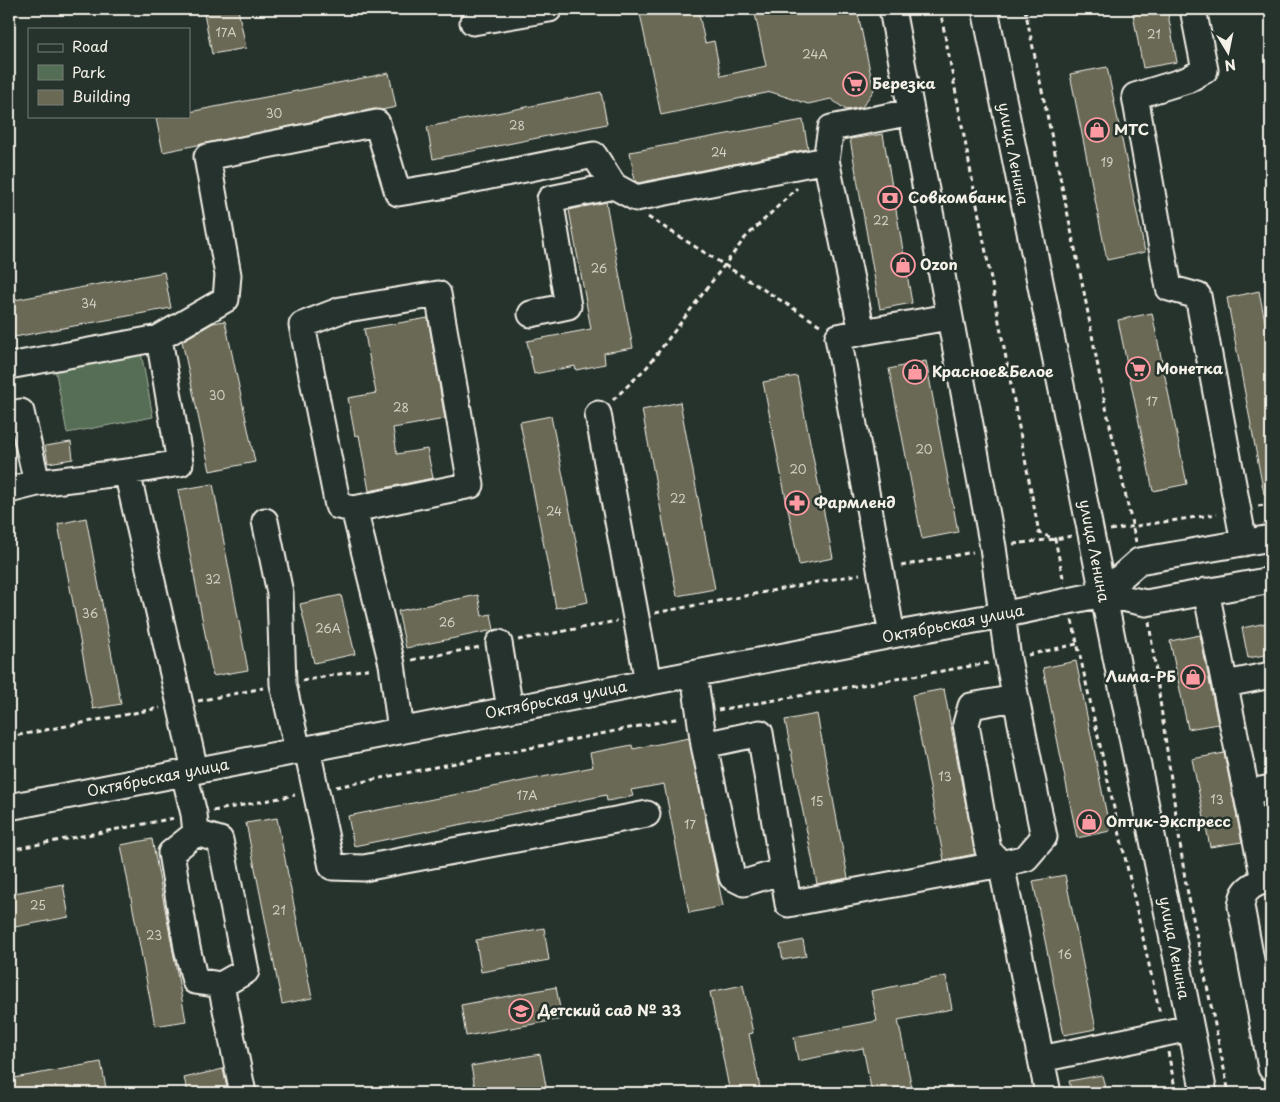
<svg xmlns="http://www.w3.org/2000/svg" width="1280" height="1102" font-family="'Playpen Sans',sans-serif">
	<style>
		.green { fill: #546e55; stroke: #a4b09e }
		.building { fill: #6a6954; stroke: #f4f1e8 }
		.lines { fill: none; stroke-linecap: round; stroke-linejoin: round }
		.minor-casing { stroke: #f4f1e8; stroke-width: 29 }
		.path { stroke: #f4f1e8; stroke-width: 3; stroke-dasharray: 5 4; stroke-linecap: butt }
		.minor { stroke: #26332d; stroke-width: 25 }
		.labels { text-anchor: middle; stroke-width: 5; stroke-linejoin: round; paint-order: stroke }
		.number-label { font-size: 12px; fill: #d2cfc3 }
		.poi-label { font-size: 15px; font-weight: bold; fill: #f4f1e8; stroke: #26332d; text-anchor: start }
		.street-label { font-size: 15px; fill: #f4f1e8; stroke: #26332d }
	</style>
	<rect width="100%" height="100%" fill="#26332d"/>
	<filter id="ink" filterUnits="userSpaceOnUse"><feTurbulence type="fractalNoise" baseFrequency=".02" numOctaves="2"/><feDisplacementMap in="SourceGraphic" scale="10" xChannelSelector="R" yChannelSelector="G"/><feConvolveMatrix kernelMatrix="1 2 1 2 8 2 1 2 1" color-interpolation-filters="sRGB"/></filter>
	<g filter="url(#ink)">
		<!-- green -->
		<path class="green" d="M141,352L153,417L67,433L55,368Z"/>
		<!-- building -->
		<path class="building" d="M203,9H238L246,48L212,54Z
			M639,9H698L705,43L714,41L721,76L766,66L754,9H857L874,90L862,107L846,110L831,99L808,104L771,92L661,115Z
			M1132,9H1167L1177,62L1143,68Z
			M1107,67L1145,252L1107,260L1070,74Z
			M389,73L396,107L382,110L374,109L163,152L156,118L166,116H189V112Z
			M601,92L607,124L433,159L427,127Z
			M803,120L808,149L638,183L635,181L630,152Z
			M883,134L912,303L880,309L850,139Z
			M606,202L633,348L604,353L605,364L576,370L575,366L534,374L527,341L591,329L569,210Z
			M164,272L171,308L9,338V301Z
			M1259,291L1271,352V493L1264,494L1227,298Z
			M1152,313L1187,484L1153,491L1118,320Z
			M428,318L445,419L393,428L397,454L427,449L433,478L369,491L359,435L355,436L348,398L376,393L364,329Z
			M225,321L255,462L210,471L182,341L213,323Z
			M926,361L958,532L922,539L889,369Z
			M797,376L833,558L799,565L763,382Z
			M680,402L715,589L677,596L642,410Z
			M551,416L588,602L556,608L520,422Z
			M71,442L73,459L48,463L45,446Z
			M213,484L248,670L213,676L178,490Z
			M86,518L121,704L93,709L58,524Z
			M341,595L355,654L314,663L300,604Z
			M478,595L482,616L491,614L494,630L406,648L398,611Z
			M1271,622V654L1248,658L1242,628Z
			M1200,635L1218,724L1188,729L1170,641Z
			M1076,661L1110,831L1077,838L1043,668Z
			M944,689L975,854L944,860L912,695Z
			M817,714L848,878L817,884L785,720Z
			M689,738L723,906L689,913L664,784L631,790L633,796L623,798L607,801L606,795L354,846L348,816L593,767L590,753L632,745L633,749Z
			M1224,753L1242,842L1210,847L1192,759Z
			M277,818L312,998L282,1004L246,823Z
			M152,839L186,1021L155,1026L121,845Z
			M1065,875L1096,1029L1064,1035L1033,881Z
			M63,884L69,917L9,928V894Z
			M544,928L549,960L481,972L476,940Z
			M803,940L806,956L783,960L780,945Z
			M946,976L952,1009L898,1020L913,1093H872L863,1048L798,1061L794,1037L877,1021L871,991Z
			M743,985L753,1033L749,1034L761,1093H730L710,992Z
			M556,987L562,1019L466,1036L461,1005Z
			M540,1054L546,1086L504,1093H476L471,1066Z
			M101,1062L107,1093H9V1079Z
			M223,1069L228,1093H188L184,1078Z
			M1102,1075L1106,1093H1072L1069,1081Z"/>
		<g class="lines">
			<!-- minor casing -->
			<g class="minor-casing">
				<path id="minor" d="M892,9L993,547L1008,659L1044,837L1026,858L1001,864L988,850L966,724L971,706L1015,698
					M985,9L1204,1093
					M1193,9L1205,70L1187,80L1135,96L1169,288L1198,296L1244,543
					M473,22L549,9
					M826,160L862,332L838,337L892,635
					M438,294L471,485L354,509L338,506L302,325L341,310Z
					M531,314L568,306L550,199L614,186
					M862,332L949,317
					M9,366L159,338
					M598,414L648,682
					M9,415L21,412L37,483
					M127,472L195,770
					M9,490L37,483L127,472L180,463L159,338L226,299L228,275L207,157L377,123L398,193L441,186L594,155L614,186L636,198L826,160L831,128L911,112
					M354,509L392,664L401,731
					M265,521L280,593L283,684L298,751
					M1206,591L1264,880
					M1102,594L1139,561L1271,538
					M499,643L510,709
					M694,674L704,745L732,877L744,883L783,871L788,904L1001,864L1041,1059L1190,1028
					M1226,684L1271,675
					M704,745L760,733L783,871
					M307,749L332,867L364,868L647,814
					M184,773L194,814L196,833L220,840L246,971L221,985L243,1093
					M1246,793L1271,788
					M9,807L892,635L1002,615L1102,594L1146,603L1271,580
					M196,833L171,853L187,948L195,981L221,985
					M1271,879C1262,881 1250,885 1245,893C1242,897 1242,902 1241,906L1271,1068
					M1041,1059L1048,1093"/>
			</g>
			<!-- path -->
			<path class="path" d="M940,9L1039,533L1055,539L1064,582
				M1025,9L1084,292L1103,394L1136,542
				M648,217L823,327
				M613,400L647,367L745,238L797,188
				M1258,506L1271,504
				M1110,530L1217,514
				M1013,544L1055,539L1072,536
				M901,566L973,552
				M655,613L860,574
				M1072,620L1160,1014
				M1149,622L1185,879L1229,1093
				M518,640L617,621
				M1028,655L1077,644
				M412,660L480,647
				M302,681L372,668
				M198,701L263,688
				M718,710L988,663
				M9,737L160,708
				M336,787L680,718
				M213,811L295,795
				M9,850L175,818
				M1168,1052L1176,1093"/>
			<!-- minor -->
			<use href="#minor" class="minor"/>
		</g>
	</g>
	<!-- icons -->
	<defs>
		<g id="supermarket-ring" transform="scale(1.25)"><circle r="9.5" fill="#26332d" stroke="#ff9aa2" stroke-width="1.5"/><path d="M-6-5.5h2.5l.6 2H6L4.5 2H-2.5L-4.4-4H-6ZM-1.5 3.2a1.3 1.3 0 1 0 .1 0ZM3 3.2a1.3 1.3 0 1 0 .1 0Z" fill="#ff9aa2"/></g>
		<g id="shop-ring" transform="scale(1.25)"><circle r="9.5" fill="#26332d" stroke="#ff9aa2" stroke-width="1.5"/><path d="M-5-2.5h2.3a2.7 3.5 0 0 1 5.4 0H5L5.5 6h-11ZM-1.5-2.5h3a1.5 2.3 0 0 0-3 0Z" fill="#ff9aa2"/></g>
		<g id="bank-ring" transform="scale(1.25)"><circle r="9.5" fill="#26332d" stroke="#ff9aa2" stroke-width="1.5"/><path d="M-6-4H6V4H-6ZM0-2.3a2.3 2.3 0 1 0 0 4.6a2.3 2.3 0 1 0 0-4.6Z" fill="#ff9aa2"/></g>
		<g id="pharmacy-ring" transform="scale(1.25)"><circle r="9.5" fill="#26332d" stroke="#ff9aa2" stroke-width="1.5"/><path d="M-2-6h4v4h4v4h-4v4h-4v-4h-4v-4h4Z" fill="#ff9aa2"/></g>
		<g id="school-ring" transform="scale(1.25)"><circle r="9.5" fill="#26332d" stroke="#ff9aa2" stroke-width="1.5"/><path d="M0-5L7-2L0 1L-7-2ZM-4 1L0 2.5L4 1V4Q0 6-4 4Z" fill="#ff9aa2"/></g>
	</defs>
	<g fill-rule="evenodd">
		<use href="#supermarket-ring" x="855" y="84"/>
		<use href="#shop-ring" x="1097" y="130"/>
		<use href="#bank-ring" x="890" y="198"/>
		<use href="#shop-ring" x="903" y="265"/>
		<use href="#supermarket-ring" x="1138" y="369"/>
		<use href="#shop-ring" x="915" y="372"/>
		<use href="#pharmacy-ring" x="797" y="503"/>
		<use href="#shop-ring" x="1193" y="677"/>
		<use href="#shop-ring" x="1089" y="822"/>
		<use href="#school-ring" x="521" y="1011"/>
	</g>
	<g class="labels">
		<!-- number labels -->
		<g class="number-label">
			<text x="226" y="37">17А</text>
			<text x="1154" y="39">21</text>
			<text x="815" y="59">24А</text>
			<text x="274" y="118">30</text>
			<text x="517" y="130">28</text>
			<text x="719" y="157">24</text>
			<text x="1107" y="167">19</text>
			<text x="881" y="225">22</text>
			<text x="599" y="273">26</text>
			<text x="89" y="308">34</text>
			<text x="217" y="400">30</text>
			<text x="1152" y="406">17</text>
			<text x="401" y="412">28</text>
			<text x="924" y="454">20</text>
			<text x="798" y="474">20</text>
			<text x="678" y="503">22</text>
			<text x="554" y="516">24</text>
			<text x="213" y="584">32</text>
			<text x="90" y="618">36</text>
			<text x="447" y="627">26</text>
			<text x="328" y="633">26А</text>
			<text x="945" y="781">13</text>
			<text x="527" y="800">17А</text>
			<text x="1217" y="804">13</text>
			<text x="817" y="806">15</text>
			<text x="690" y="829">17</text>
			<text x="38" y="910">25</text>
			<text x="279" y="915">21</text>
			<text x="154" y="940">23</text>
			<text x="1065" y="959">16</text>
		</g>
		<!-- poi labels -->
		<g class="poi-label">
			<text x="872" y="89">Березка</text>
			<text x="1114" y="135">МТС</text>
			<text x="908" y="203">Совкомбанк</text>
			<text x="920" y="270">Ozon</text>
			<text x="1156" y="374">Монетка</text>
			<text x="932" y="377">Красное&amp;Белое</text>
			<text x="814" y="508">Фармленд</text>
			<text x="1176" y="682" text-anchor="end">Лима-РБ</text>
			<text x="1106" y="827">Оптик-Экспресс</text>
			<text x="538" y="1016">Детский сад № 33</text>
		</g>
		<!-- street labels -->
		<g class="street-label">
			<text transform="translate(1013 154) rotate(79)" y="5">улица Ленина</text>
			<text transform="translate(1094 551) rotate(79)" y="5">улица Ленина</text>
			<text transform="translate(953 624) rotate(-11)" y="5">Октябрьская улица</text>
			<text transform="translate(556 700) rotate(-11)" y="5">Октябрьская улица</text>
			<text transform="translate(158 778) rotate(-11)" y="5">Октябрьская улица</text>
			<text transform="translate(1174 948) rotate(79)" y="5">улица Ленина</text>
		</g>
	</g>
	<!-- margin -->
	<rect width="1280" height="1102" fill="none" stroke="#26332d" stroke-width="30"/>
	<rect x="15" y="15" width="1250" height="1072" fill="none" stroke="#f4f1e8" stroke-width="2" filter="url(#ink)"/>
	<!-- legend -->
	<rect x="28" y="28" width="162" height="90" fill="#26332d" stroke="#787f78"/>
	<rect x="38" y="44" width="25" height="8" fill="#26332d" stroke="#787f78"/>
	<text x="72" y="52" font-size="15" fill="#f4f1e8">Road</text>
	<rect x="38" y="65" width="25" height="15" fill="#546e55" stroke="#787f78"/>
	<text x="72" y="78" font-size="15" fill="#f4f1e8">Park</text>
	<rect x="38" y="90" width="25" height="15" fill="#6a6954" stroke="#787f78"/>
	<text x="72" y="102" font-size="15" fill="#f4f1e8">Building</text>
	<!-- north arrow -->
	<g transform="translate(1228 52) rotate(170)" stroke="#26332d" stroke-width="4" paint-order="stroke">
	<path d="M0-4L9 19L0 12L-9 19Z" fill="#f4f1e8"/>
	<text y="-8" font-size="14" font-weight="bold" text-anchor="middle" fill="#f4f1e8">N</text>
	</g>
</svg>
